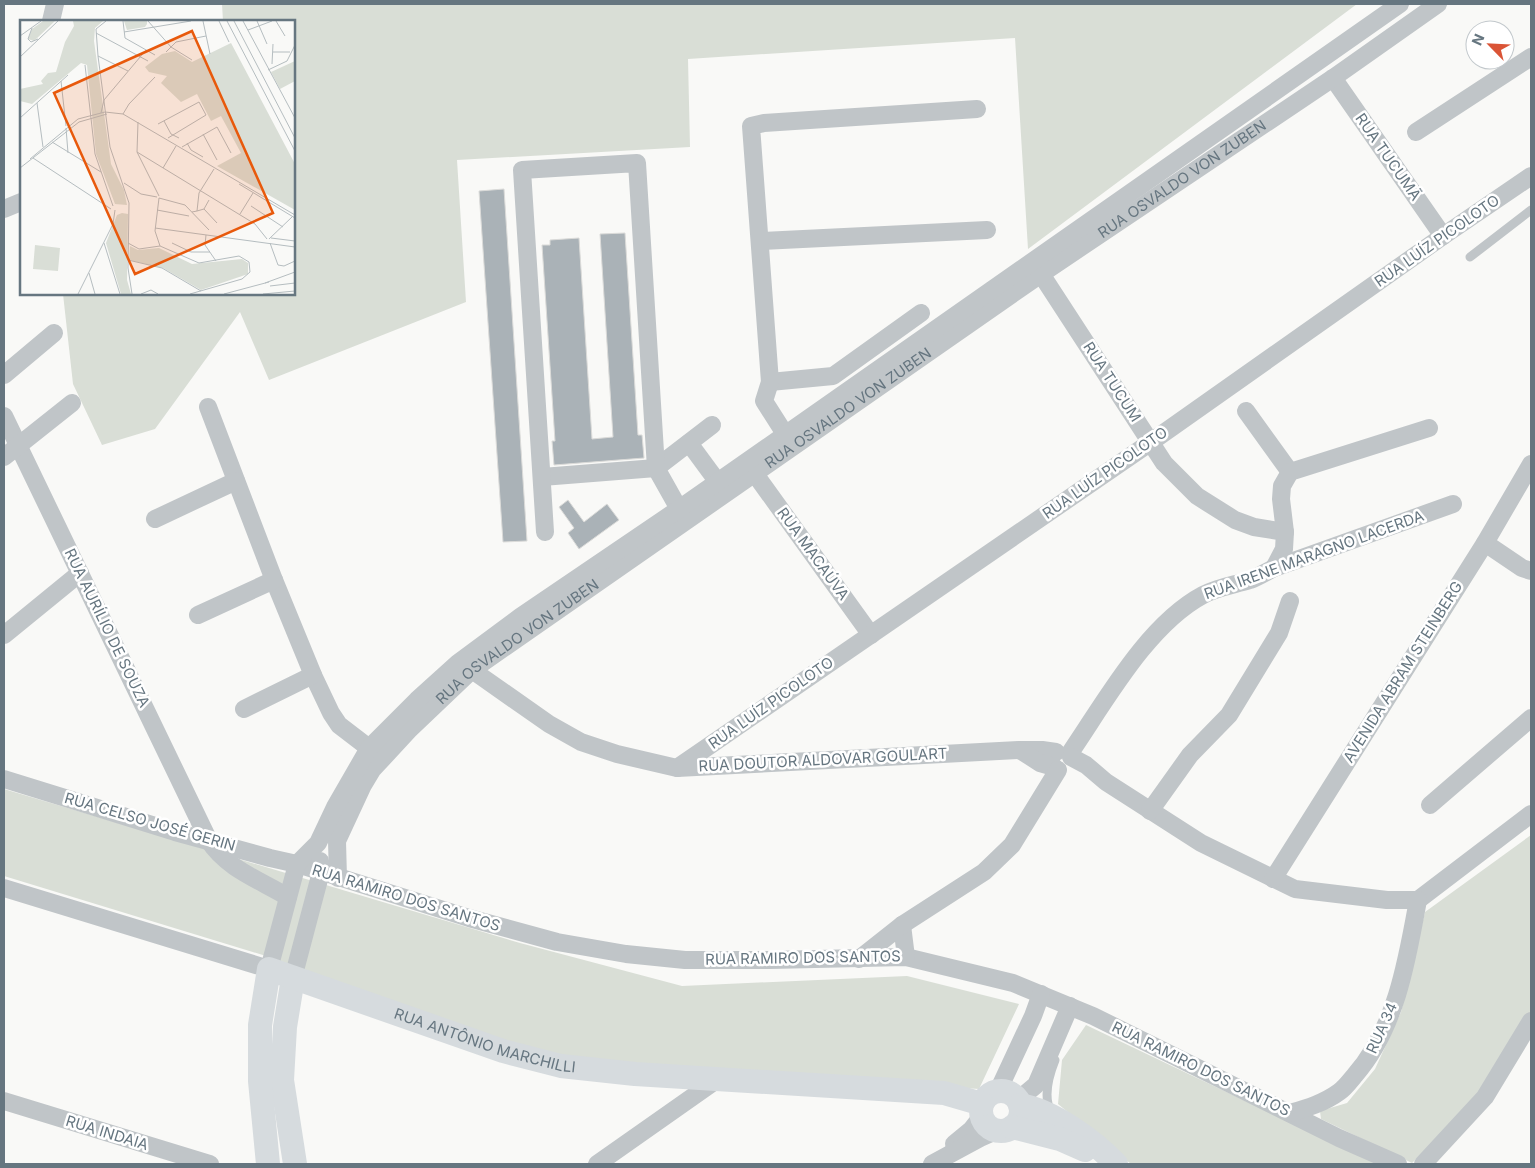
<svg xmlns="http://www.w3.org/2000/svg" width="1535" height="1168" font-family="Inter,sans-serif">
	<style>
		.green { fill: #d9ded6 }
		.building { fill: #aab2b7; stroke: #dbdbd9 }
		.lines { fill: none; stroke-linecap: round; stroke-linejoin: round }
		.lane { stroke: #c0c5c8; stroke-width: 9 }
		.street { stroke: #c0c5c8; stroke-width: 18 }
		.secondary { stroke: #d6dbde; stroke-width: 24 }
		.labels { text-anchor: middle; stroke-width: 5; stroke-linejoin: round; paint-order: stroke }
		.street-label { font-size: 15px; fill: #667680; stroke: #fff }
		.inset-road { fill: none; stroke: #b5bdc0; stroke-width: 1 }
		.view { fill: #e8590c; fill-opacity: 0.15; stroke: #e8590c; stroke-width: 2.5 }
		.inset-edge { fill: none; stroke: #667680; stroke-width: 2.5 }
	</style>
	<rect width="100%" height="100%" fill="#f9f9f7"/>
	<!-- green -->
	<path class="green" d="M222,4H1357L1028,249L1015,38L688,59L690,147L457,160L466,302L269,380L240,312L155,429L102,445L73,384L63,294H294V21H223Z
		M4,789L520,943L682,986L907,976L1019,1004L979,1089L561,1060L266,956L4,876Z
		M1531,835V1015L1476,1101L1412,1163L1321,1119L1320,1111L1347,1103L1375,1069L1401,1012L1425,912Z
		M1086,1025L1377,1164H1131L1058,1104L1062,1060Z"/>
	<!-- building -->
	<path class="building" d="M504,189L527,541L503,542L479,191Z
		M625,233L638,435H642L644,458L554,465L552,441H555L542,245H550V240L579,238L592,439L613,437L600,234Z
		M568,500L584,522L607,504L619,520L579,549L568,533L574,528L559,507Z"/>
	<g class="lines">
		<!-- lane -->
		<path class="lane" d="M1470,257L1531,210
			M1051,1112C1043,1097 1049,1075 1055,1060"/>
		<!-- street -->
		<g class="street">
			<path d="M51,21L55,4"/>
			<path d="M1333,78L1443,236"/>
			<path d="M1416,132L1531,57"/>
			<path d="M4,209L21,202"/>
			<path d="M760,241L987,230"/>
			<path d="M1041,274L1164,463L1197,496L1235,520L1254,527L1285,532L1284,549L1274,568"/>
			<path d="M4,375L54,333"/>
			<path d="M770,382L833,376L921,313"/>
			<path d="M208,407L274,580L313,675L331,713L339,725L369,748"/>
			<path d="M1246,411L1290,472"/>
			<path d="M4,416L209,841C227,869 260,880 288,897"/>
			<path d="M785,434L764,401L770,382L751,126L764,123L977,109"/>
			<path d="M689,443L717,481"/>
			<path d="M4,457L72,403"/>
			<path d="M755,474L871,635"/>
			<path d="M542,477L656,468L712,425"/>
			<path d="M155,519L236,481"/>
			<path d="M545,532L522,170L637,163L656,468L679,509"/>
			<path d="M1285,532L1281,499L1282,486L1290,472L1429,428"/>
			<path d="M1485,543L1522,568L1531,571"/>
			<path d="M198,615L274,580"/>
			<path d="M4,635L80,573"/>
			<path d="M472,670L549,724L581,742L617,754L677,768L1019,750H1042L1056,752"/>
			<path d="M244,709L313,675"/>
			<path d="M1020,750L1040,763L1054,767"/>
			<path d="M1070,753C1105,702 1147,625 1203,595C1218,587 1234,585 1250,580C1258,577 1266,572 1274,568L1453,504"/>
			<path d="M1071,757L1086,765L1106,782L1201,843L1295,889L1387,900H1418L1531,814"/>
			<path d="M677,768L1151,442L1443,236L1531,176"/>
			<path d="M4,779L175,832L270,858L297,864L469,918L557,942L626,954L685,960H770L906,957L1013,983L1093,1016L1339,1138L1398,1164"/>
			<path d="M1430,805L1531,718"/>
			<path d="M1150,811L1190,755L1229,715L1279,633L1290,601"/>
			<path id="s1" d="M338,878L337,841L363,785L372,770L410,729L472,670L1041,274L1333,78L1438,4"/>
			<path d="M1273,879L1485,543L1531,464"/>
			<path d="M4,888L269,969L297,864L318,843L335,807L369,748L417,700L458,663L520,617L679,509L1400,4"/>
			<path d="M902,925L906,957"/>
			<path d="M859,959L902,925L984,872L1012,845L1058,770"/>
			<path d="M293,978L321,872L320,861"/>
			<path d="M998,1091L1033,1016L1041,994"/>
			<path d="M1018,1100L1036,1085L1070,1006"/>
			<path d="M4,1101L210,1164"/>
			<path d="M1290,1113C1307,1108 1324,1103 1339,1092C1345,1088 1350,1081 1355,1075C1396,1028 1407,961 1418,900"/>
			<path d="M954,1144L971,1130L982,1116"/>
			<path d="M597,1164L718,1079"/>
			<path d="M932,1164L980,1138L998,1130"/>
			<path d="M1423,1164L1485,1097L1531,1021"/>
		</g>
		<!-- secondary -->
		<g class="secondary">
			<path d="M293,978L285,1027L282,1080L295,1164"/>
			<circle cx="1001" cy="1111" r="20"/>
			<path d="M1020,1105C1052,1110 1094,1141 1116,1164"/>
			<path d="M1012,1127L1060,1139L1085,1150"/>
			<path id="s2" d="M268,1164L260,1081V1025L269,969L503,1051L561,1066L635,1074L944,1093L982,1104"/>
		</g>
	</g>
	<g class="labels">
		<!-- street labels -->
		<g class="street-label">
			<text transform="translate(1388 157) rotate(55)" y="5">RUA TUCUMÃ</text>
			<text dy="5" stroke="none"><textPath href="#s1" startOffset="1121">RUA OSVALDO VON ZUBEN</textPath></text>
			<text transform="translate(1437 241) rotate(-35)" y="5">RUA LUÍZ PICOLOTO</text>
			<text transform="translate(1112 382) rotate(57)" y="5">RUA TUCUM</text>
			<text dy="5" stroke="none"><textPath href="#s1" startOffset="716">RUA OSVALDO VON ZUBEN</textPath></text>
			<text transform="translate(1105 473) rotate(-35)" y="5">RUA LUÍZ PICOLOTO</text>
			<text transform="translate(813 554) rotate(54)" y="5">RUA MACAÚVA</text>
			<text transform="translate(1314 555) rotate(-20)" y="5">RUA IRENE MARAGNO LACERDA</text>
			<text transform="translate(107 628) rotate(64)" y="5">RUA AURÍLIO DE SOUZA</text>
			<text dy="5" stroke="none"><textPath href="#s1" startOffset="311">RUA OSVALDO VON ZUBEN</textPath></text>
			<text transform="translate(1403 672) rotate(-58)" y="5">AVENIDA ABRAM STEINBERG</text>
			<text transform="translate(771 703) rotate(-35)" y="5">RUA LUÍZ PICOLOTO</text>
			<text transform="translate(823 760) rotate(-3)" y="5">RUA DOUTOR ALDOVAR GOULART</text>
			<text transform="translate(150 822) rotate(16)" y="5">RUA CELSO JOSÉ GERIN</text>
			<text transform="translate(406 898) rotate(17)" y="5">RUA RAMIRO DOS SANTOS</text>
			<text transform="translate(803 958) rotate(-1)" y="5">RUA RAMIRO DOS SANTOS</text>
			<text transform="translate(1382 1028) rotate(-66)" y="5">RUA 34</text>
			<text dy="5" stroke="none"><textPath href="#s2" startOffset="424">RUA ANTÔNIO MARCHILLI</textPath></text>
			<text transform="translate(1201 1069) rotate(26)" y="5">RUA RAMIRO DOS SANTOS</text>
			<text transform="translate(107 1133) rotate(17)" y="5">RUA INDAIA</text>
		</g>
	</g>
	<!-- overview -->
	<g transform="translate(20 20)">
		<rect width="275" height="275" fill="#f9f9f7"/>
		<path d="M23,1H35L14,21L8,19L12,9ZM53,1H83L75,8L74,21L91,144L104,170L107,185L95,184L76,134L67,45L61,43L12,84L0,81V69L23,64L21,61L28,53L36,52L45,22L54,6ZM104,1H127V4L125,7L107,10ZM211,23L275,144V190L197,146L221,133L201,96L191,101L177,74L161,82L141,63L147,56L129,52L125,47L142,34L155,31L172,42ZM275,41V61L260,69L251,52ZM102,193L108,194L107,260L111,274H101L86,223L97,195ZM15,225L40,228L38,251L13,249ZM110,226L118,230L139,228L172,244L222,239L228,243V254L181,270L143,248L109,240Z" fill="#d9ded6"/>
		<path class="inset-road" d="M86,1L76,9L78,36L90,127L109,183L108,248L112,274M103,1L105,18L135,35M128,1L151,27L172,40M183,1L190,34M199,1L209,22M207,1L275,131M214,1L275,118M223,1L275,98M237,1L247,24M256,1L265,16M12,8L8,19L11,22L18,19M228,10L252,1M104,12L171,1M76,13L128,41M0,16L21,1M146,32L156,22L186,16M253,32H270M78,36L108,51M0,37L38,1M252,44L253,24M65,45L75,134L93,186M248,50L267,41L275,25M41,61L46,106M17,83L23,127M81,93L84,80L126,30M103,94L109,84L135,57M0,98L48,55M144,101L151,114L159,118M118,102L117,132L139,176M138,104L179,82L186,95L148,118M46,108L48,133M183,114L197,140M32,122L81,152M167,123L171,130L183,137M162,127L197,107L211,133M117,132L235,204L247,219M13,138L91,189M10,139L58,99L85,92L103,94L275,195M0,148L59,102L87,94M143,148L156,126M104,163L121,174L137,177M219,164L275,198M139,178L135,211L140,226L179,243L219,236L229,242L230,252L222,259L170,274M139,178L165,185L189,210M231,186L263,207M184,189L197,203M137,190L169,196M177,191L184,189L189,180M172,192L177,191L179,173L194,149M220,194L233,173M135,208L275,227M186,215L185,225L196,241M251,218L275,221M249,219L272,197M84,223L100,274M108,223L119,229L140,226M152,223L171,232H190M250,223L258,245L264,246L275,241M108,240L142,248L181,271M69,253L75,274M245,263L275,252M250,266L275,263M58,274L93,204L95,190M121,274L131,270L138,274M204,274L249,262M243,274L275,271"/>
		<path class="view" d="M172,11L253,193L115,254L34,73Z"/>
		<rect width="275" height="275" class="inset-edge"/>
	</g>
	<!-- border -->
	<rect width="1535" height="1168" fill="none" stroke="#667680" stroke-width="10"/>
	<!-- north arrow -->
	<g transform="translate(1490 45) rotate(294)"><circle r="24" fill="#ffffff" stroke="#c2c8cc"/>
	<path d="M0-4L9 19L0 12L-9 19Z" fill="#da5436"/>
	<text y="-8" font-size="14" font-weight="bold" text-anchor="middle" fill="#667680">N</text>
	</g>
</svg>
